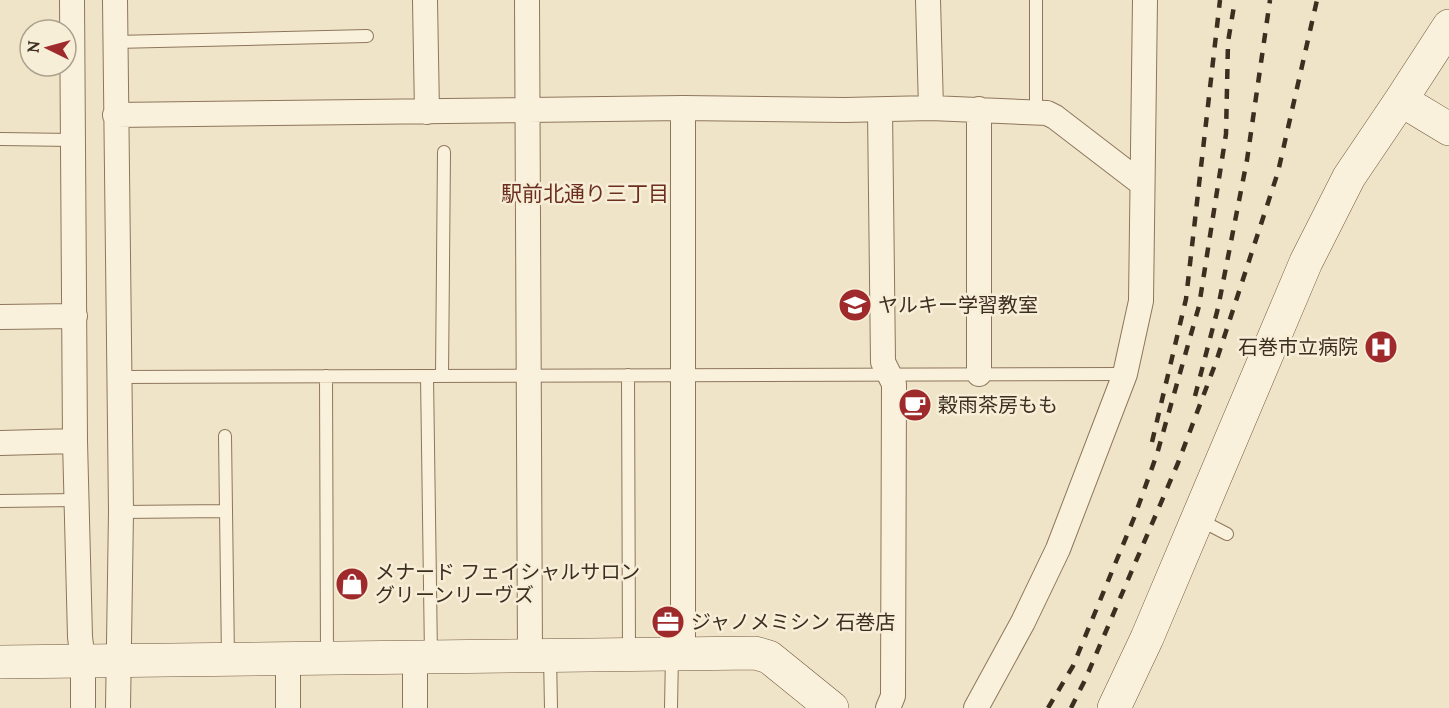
<svg xmlns="http://www.w3.org/2000/svg" width="1449" height="708" font-family="Lora,'Noto Sans JP',serif">
	<style>
		.lines { fill: none; stroke-linecap: round; stroke-linejoin: round }
		.lane-casing { stroke: #8d765c; stroke-width: 14 }
		.street-casing { stroke: #8d765c; stroke-width: 26 }
		.secondary-casing { stroke: #6f573f; stroke-width: 34 }
		.lane { stroke: #faf1dc; stroke-width: 12 }
		.street { stroke: #faf1dc; stroke-width: 24 }
		.secondary { stroke: #faf1dc; stroke-width: 33 }
		.rail { stroke: #3d2e20; stroke-width: 4.5; stroke-dasharray: 10 10; stroke-linecap: butt }
		.labels { text-anchor: middle; stroke-width: 5; stroke-linejoin: round; paint-order: stroke }
		.poi-label { font-size: 20px; fill: #3d2e20; stroke: #f7eed8; text-anchor: start }
		.neighbourhood-label { font-size: 21px; fill: #6b2e1e; stroke: #f7eed8 }
	</style>
	<rect width="100%" height="100%" fill="#f0e4c8"/>
	<g class="lines">
		<!-- lane casing -->
		<g class="lane-casing">
			<path id="lane" d="M115,42L367,36
				M1036,112V0
				M0,139L73,140
				M628,375L629,653
				M326,376L327,657
				M427,376L431,656
				M442,376L444,152
				M118,377L1125,374
				M225,436L228,659
				M0,501L76,500
				M121,512L226,511
				M1198,519L1227,534
				M550,656L551,708
				M671,708L672,655"/>
		</g>
		<!-- street casing -->
		<g class="street-casing">
			<path id="street" d="M72,0L75,441L80,637L83,661V708
				M115,0L121,512L118,708
				M425,0L427,112
				M527,0L530,656
				M928,0L931,108
				M683,108V654
				M979,109V374
				M880,110L883,362L894,384L893,696L888,708
				M115,115L683,108L845,110L931,108L1047,113L1055,117L1141,183
				M0,317L75,316
				M0,443L75,441
				M415,658V708
				M288,708V659
				M976,708L1023,622L1058,549L1125,374L1141,301L1145,0"/>
		</g>
		<!-- secondary casing -->
		<g class="secondary-casing">
			<path id="secondary" d="M1449,26L1401,100L1449,129
				M0,662L755,653L769,657L832,708
				M1114,708L1147,638L1306,262L1349,177L1401,100"/>
		</g>
		<!-- lane -->
		<use href="#lane" class="lane"/>
		<!-- street -->
		<use href="#street" class="street"/>
		<!-- secondary -->
		<use href="#secondary" class="secondary"/>
		<!-- rail -->
		<path class="rail" d="M1195,396L1218,308L1247,160L1270,0
			M1152,442L1186,299L1220,0
			M1048,708L1073,666L1134,518L1157,454L1199,306L1226,134L1228,42L1235,0
			M1071,708L1085,680L1178,463L1216,362L1278,172L1317,0"/>
	</g>
	<!-- icons -->
	<defs>
		<g id="school-disc" transform="scale(1.725)"><circle r="9.5" fill="#9e2a2b" stroke="#f7eed8"/><path d="M0-5L7-2L0 1L-7-2ZM-4 1L0 2.5L4 1V4Q0 6-4 4Z" fill="#fff"/></g>
		<g id="hospital-disc" transform="scale(1.725)"><circle r="9.5" fill="#9e2a2b" stroke="#f7eed8"/><path d="M-5-5h3v3.5h4V-5h3V5h-3V1.5h-4V5h-3Z" fill="#fff"/></g>
		<g id="cafe-disc" transform="scale(1.725)"><circle r="9.5" fill="#9e2a2b" stroke="#f7eed8"/><path d="M-5.5-4.5H6V0H3Q3 3.5 0 3.5H-2.5Q-5.5 3.5-5.5 0ZM3-3.2v2h1.7v-2ZM-6 4.5H4V6H-6Z" fill="#fff"/></g>
		<g id="shop-disc" transform="scale(1.725)"><circle r="9.5" fill="#9e2a2b" stroke="#f7eed8"/><path d="M-5-2.5h2.3a2.7 3.5 0 0 1 5.4 0H5L5.5 6h-11ZM-1.5-2.5h3a1.5 2.3 0 0 0-3 0Z" fill="#fff"/></g>
		<g id="office-disc" transform="scale(1.725)"><circle r="9.5" fill="#9e2a2b" stroke="#f7eed8"/><path d="M-6-3h4V-5.5h4V-3h4V5H-6ZM-1-4.5V-3h2v-1.5ZM-6 0V1H6V0Z" fill="#fff"/></g>
	</defs>
	<g fill-rule="evenodd">
		<use href="#school-disc" x="855" y="305"/>
		<use href="#hospital-disc" x="1381" y="347"/>
		<use href="#cafe-disc" x="915" y="405"/>
		<use href="#shop-disc" x="352" y="584"/>
		<use href="#office-disc" x="668" y="622"/>
	</g>
	<g class="labels">
		<!-- poi labels -->
		<g class="poi-label">
			<text x="878" y="312">ヤルキー学習教室</text>
			<text x="1358" y="354" text-anchor="end">石巻市立病院</text>
			<text x="938" y="412">穀雨茶房もも</text>
			<text x="375" y="579">メナード フェイシャルサロン<tspan x="375" dy="23">グリーンリーヴズ</tspan></text>
			<text x="691" y="629">ジャノメミシン 石巻店</text>
		</g>
		<!-- neighbourhood labels -->
		<g class="neighbourhood-label">
			<text x="585" y="201">駅前北通り三丁目</text>
		</g>
	</g>
	<!-- north arrow -->
	<g transform="translate(48 48) rotate(275)"><circle r="28" fill="#f7eed8" stroke="#ada18e" stroke-width="1.5"/>
	<path d="M0-4.5L10 22L0 15L-10 22Z" fill="#9e2a2b"/>
	<text y="-9" font-size="16" font-weight="bold" text-anchor="middle" fill="#3d2e20">N</text>
	</g>
</svg>
